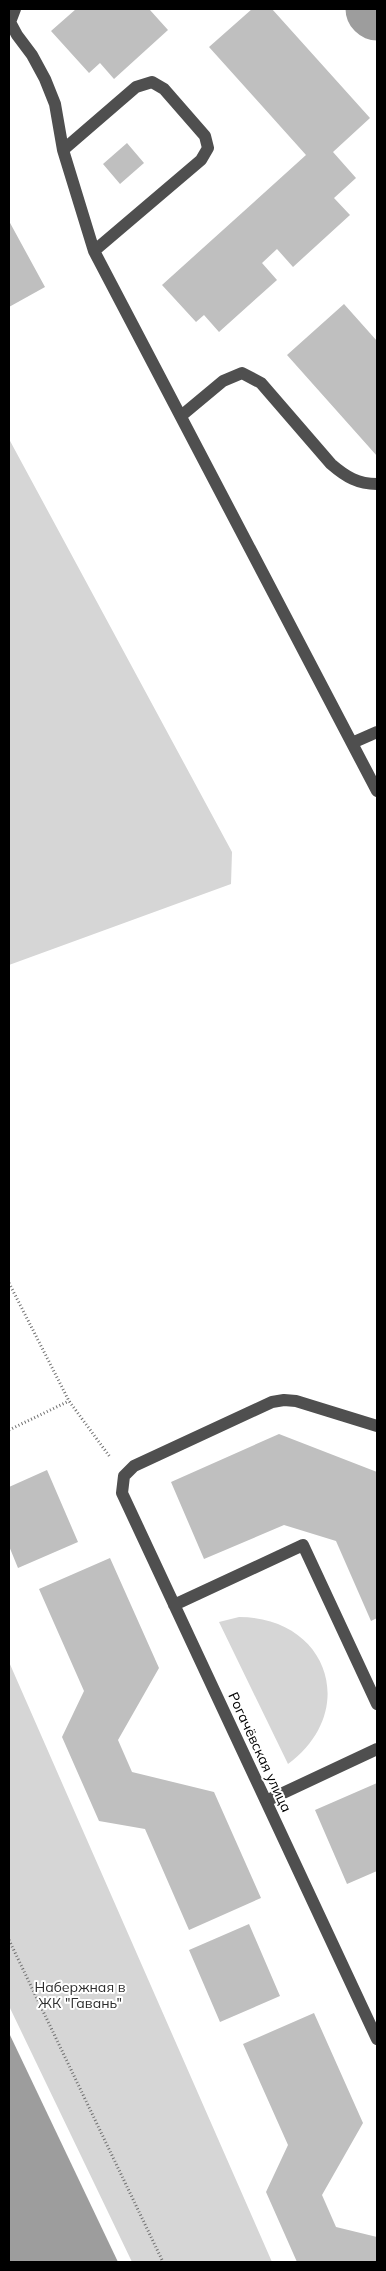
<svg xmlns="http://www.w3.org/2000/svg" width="386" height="2271" font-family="Mulish,sans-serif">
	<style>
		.green { fill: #d6d6d6 }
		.water { fill: #9d9d9d }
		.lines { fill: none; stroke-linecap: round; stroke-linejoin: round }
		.river { stroke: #9d9d9d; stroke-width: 61 }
		.building { fill: #bfbfbf }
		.path { stroke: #717171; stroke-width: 3; stroke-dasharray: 1 2.5; stroke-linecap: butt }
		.minor { stroke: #4f4f4f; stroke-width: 12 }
		.labels { text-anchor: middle; stroke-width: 4; stroke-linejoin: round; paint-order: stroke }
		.street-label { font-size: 14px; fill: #000; stroke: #fff }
		.park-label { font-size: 14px; fill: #2d2d2d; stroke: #fff }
	</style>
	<rect width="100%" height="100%" fill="#fff"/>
	<!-- green -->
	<path class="green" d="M9,439L232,852L231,884L9,965Z
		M239,1617C328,1617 360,1711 288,1764L219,1622Z
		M9,1662L272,2262H132L9,2006Z"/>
	<!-- water -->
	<path class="water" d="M9,2033L118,2262H9Z"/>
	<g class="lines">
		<!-- river -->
		<path class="river" d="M376,9L377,10"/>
	</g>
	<!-- building -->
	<path class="building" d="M76,9H152L150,10L168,30L114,79L100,63L89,73L51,31Z
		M252,9H272L370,118L333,152L356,178L334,198L350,215L293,267L277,249L262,263L277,280L219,332L204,315L196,322L162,285L306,155L209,47Z
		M127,143L144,163L120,184L103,164Z
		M9,221L45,287L9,307Z
		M344,304L377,341V456L287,355Z
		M279,1434L377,1472V1618L371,1621L336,1541L284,1525L204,1559L171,1482Z
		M47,1470L78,1542L18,1568L9,1546V1487Z
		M110,1558L159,1668L118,1740L132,1772L214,1792L261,1898L189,1930L145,1829L99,1821L62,1737L84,1691L39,1589Z
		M377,1783V1871L347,1884L315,1810Z
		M249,1924L280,1996L220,2022L189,1950Z
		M314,2013L363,2123L322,2195L336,2227L377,2237V2262H297L266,2192L288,2145L243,2044Z"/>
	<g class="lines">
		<!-- path -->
		<path class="path" d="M9,1283L69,1401L110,1457
			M9,1430L69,1401
			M9,1940L163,2262"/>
		<!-- minor -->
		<path class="minor" d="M15,9L10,22L17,35L32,55L45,79L55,104L63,150L94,251L377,791
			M63,150L136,87L152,82L164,89L205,136L208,148L201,160L94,251
			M181,416L223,381L242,373L261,383L331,464C346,477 358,484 377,484
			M352,743L377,732
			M377,1426L296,1401L284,1400L272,1402L134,1466L124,1476L122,1493L377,2039
			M174,1605L303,1545L377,1704
			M266,1801L377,1749"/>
	</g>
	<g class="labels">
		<!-- street labels -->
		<g class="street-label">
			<text transform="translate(260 1752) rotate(65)" y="5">Рогачёвская улица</text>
		</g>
		<!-- park labels -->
		<g class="park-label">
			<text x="80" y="1992">Набержная в<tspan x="80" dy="16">ЖК "Гавань"</tspan></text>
		</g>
	</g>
	<!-- border -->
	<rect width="386" height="2271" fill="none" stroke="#000000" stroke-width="20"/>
</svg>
